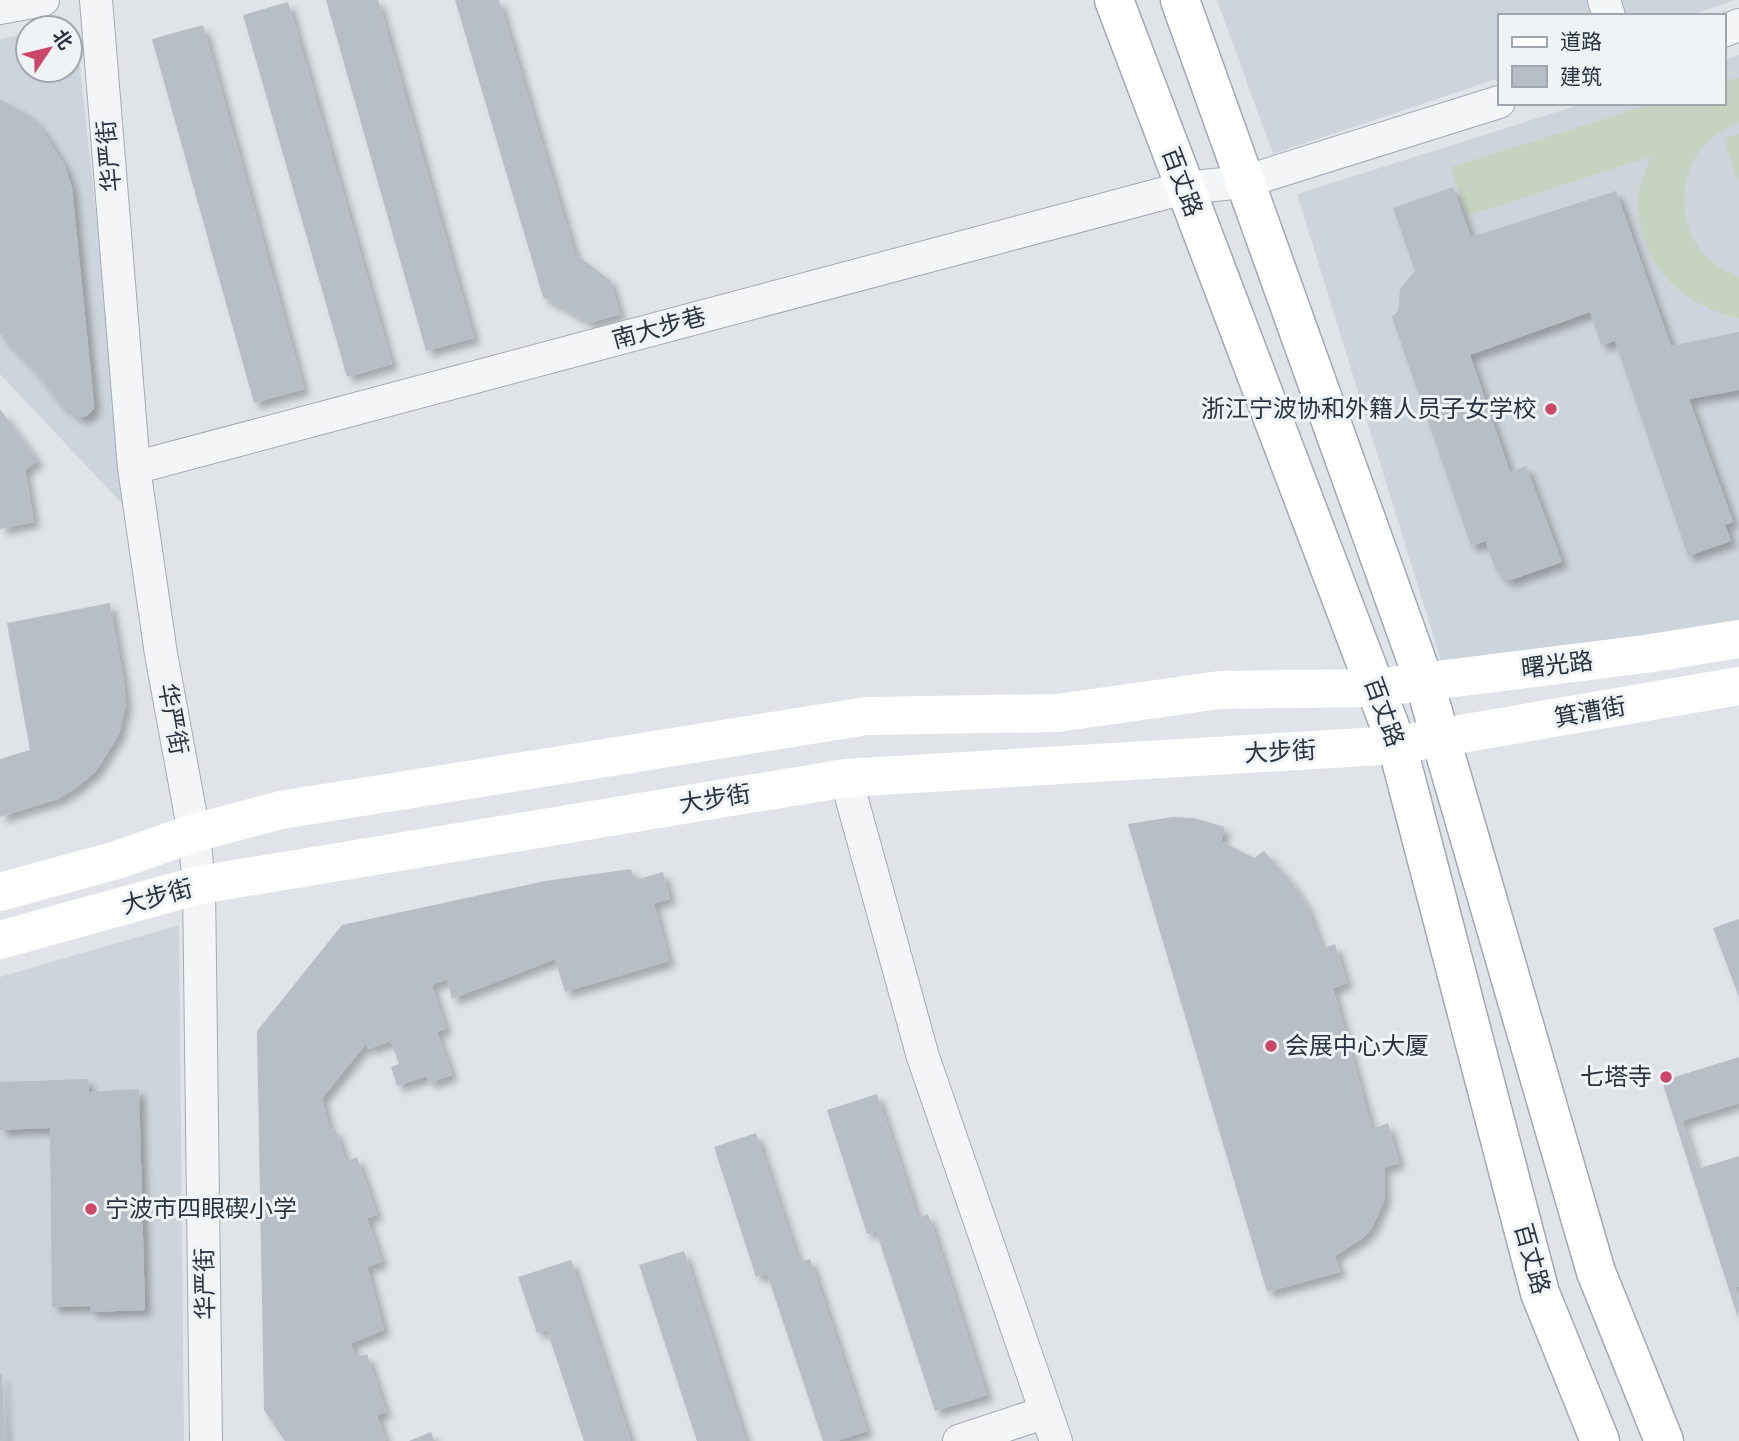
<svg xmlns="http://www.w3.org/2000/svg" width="1739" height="1441" font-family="Inter,'Noto Sans SC',sans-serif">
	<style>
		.built { fill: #ced4db }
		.pitch { fill: #c7d3c1 }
		.building { fill: #b7bec6; filter: url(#shadow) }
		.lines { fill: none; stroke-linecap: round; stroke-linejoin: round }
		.street-casing { stroke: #a5abb3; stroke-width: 34 }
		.primary-casing { stroke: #a0aab4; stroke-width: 41 }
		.street { stroke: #f3f5f7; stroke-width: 32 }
		.secondary { stroke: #fff; stroke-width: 38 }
		.primary { stroke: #fff; stroke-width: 38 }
		.poi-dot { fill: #cc4767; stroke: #f0f3f6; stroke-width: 2.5 }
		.labels { text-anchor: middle; stroke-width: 6; stroke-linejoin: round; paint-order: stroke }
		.street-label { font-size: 24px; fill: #293340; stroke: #f0f3f6 }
		.poi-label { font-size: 24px; fill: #293340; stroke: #f0f3f6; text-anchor: end }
	</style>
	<defs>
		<filter id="shadow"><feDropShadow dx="6" dy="6" stdDeviation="3.5" flood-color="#0004"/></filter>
	</defs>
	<rect width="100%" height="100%" fill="#e0e4e9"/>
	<!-- built -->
	<path class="built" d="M1217,0H1735L1688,16H1499V78L1273,154Z
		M28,33V70H70V57L80,66L128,510L0,374V39Z
		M1739,55V624L1443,667L1297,194L1585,103H1723V60Z
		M179,925L184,1441H0V977Z"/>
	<!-- pitch -->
	<path class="pitch" d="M1739,77V123C1676,142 1665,231 1719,267C1725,271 1733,274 1739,276V319C1680,304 1637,263 1638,199C1639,184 1646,170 1650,157L1467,216L1451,167L1655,103H1723V82Z
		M1739,134V184L1724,138Z"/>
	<!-- building -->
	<path class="building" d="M326,0H378L474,338L426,351Z
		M455,0H499L575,254L610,280L620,314L590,323L543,297Z
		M288,2L392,364L347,377L243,15Z
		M203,25L304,389L254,403L152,39Z
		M0,99L28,115L41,128L65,166L72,188L94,403L93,410L87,416L80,418L61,404L30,365L0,334Z
		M1453,187L1471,237L1616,191L1671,346L1739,332V390L1689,399L1733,522L1725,525L1731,541L1688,556L1615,341L1601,345L1590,312L1470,355L1510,472L1526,466L1562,562L1508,581L1496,571L1486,541L1471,546L1392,317L1398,311L1400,289L1415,271L1393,208Z
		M0,409L38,460L25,470L34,522L0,529Z
		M110,603L124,683L126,704L119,734L96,771L76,788L58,799L0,817V759L30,750L7,623Z
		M1173,817L1193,818L1225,827L1221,841L1254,858L1264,851L1293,884L1307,906L1322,949L1335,944L1347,983L1333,988L1372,1129L1388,1123L1399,1163L1384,1168L1385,1198L1372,1228L1364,1237L1335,1256L1340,1272L1267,1292L1128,824Z
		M631,869L635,880L663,872L670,899L654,903L669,961L565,992L555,959L452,999L447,979L432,985L446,1029L437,1032L452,1075L429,1083L427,1076L397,1086L391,1067L399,1064L391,1041L368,1049L366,1044L322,1098L330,1130L335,1128L346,1161L357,1157L377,1215L367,1218L382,1262L367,1267L384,1330L351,1343L356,1357L367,1354L386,1412L377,1415L386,1441H285L264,1410L257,1031L342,925L545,881Z
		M1739,919V997L1713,928Z
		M1739,1057V1103L1682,1121L1697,1169L1739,1156V1286L1735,1287L1739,1300L1738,1318L1662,1081Z
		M88,1079L89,1092L139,1089L145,1310L91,1312L90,1306L52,1307L50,1128L0,1130V1082Z
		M877,1094L918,1218L928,1214L987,1395L935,1411L876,1231L867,1234L827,1110Z
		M756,1133L799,1262L810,1259L867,1431L837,1441H823L767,1274L756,1277L714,1147Z
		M684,1251L746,1441H697L639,1265Z
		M571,1260L631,1441H584L547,1330L537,1333L518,1277Z
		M0,1374H2L5,1441H0Z
		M431,1432L434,1441H409Z"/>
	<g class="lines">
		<!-- street casing -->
		<g class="street-casing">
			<path id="street" d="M96,0L134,468L161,654L194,833L199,885L206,1441
				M1604,0L1609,16
				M0,8L43,0
				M1723,31L1739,25
				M134,468L1184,188L1244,182L1499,102
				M846,778L923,1057L1056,1441
				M959,1441L1046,1412"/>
		</g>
		<!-- primary casing -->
		<g class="primary-casing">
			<path id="primary" d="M1114,0L1397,745L1540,1293L1600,1441
				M1180,0L1424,681L1596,1272L1664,1441"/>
		</g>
		<!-- street -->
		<use href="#street" class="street"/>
		<!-- secondary -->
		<path class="secondary" d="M0,892L117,860L194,833L281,810L867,716L1057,713L1220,690L1375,688L1645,654L1739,639
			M0,940L199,885L846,778L1397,745L1739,686"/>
		<!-- primary -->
		<use href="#primary" class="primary"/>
	</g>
	<!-- markers -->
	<g class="poi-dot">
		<circle cx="1551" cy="409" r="7"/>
		<circle cx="1271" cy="1046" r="7"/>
		<circle cx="1666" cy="1077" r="7"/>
		<circle cx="91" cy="1209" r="7"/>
	</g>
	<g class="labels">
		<!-- street labels -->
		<g class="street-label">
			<text transform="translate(109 156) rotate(-95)" y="8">华严街</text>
			<text transform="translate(1182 182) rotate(69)" y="8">百丈路</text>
			<text transform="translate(659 328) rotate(-15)" y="8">南大步巷</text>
			<text transform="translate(1557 665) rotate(-7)" y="8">曙光路</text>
			<text transform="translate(1384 712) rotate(70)" y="8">百丈路</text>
			<text transform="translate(1590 712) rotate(-10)" y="8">箕漕街</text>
			<text transform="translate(173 719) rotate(80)" y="8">华严街</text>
			<text transform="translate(1280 752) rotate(-3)" y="8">大步街</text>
			<text transform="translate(715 799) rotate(-9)" y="8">大步街</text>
			<text transform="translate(157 897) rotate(-15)" y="8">大步街</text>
			<text transform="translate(1532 1259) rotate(74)" y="8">百丈路</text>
			<text transform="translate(205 1284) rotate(-91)" y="8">华严街</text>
		</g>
		<!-- poi labels -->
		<g class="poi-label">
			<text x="1537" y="417">浙江宁波协和外籍人员子女学校</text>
			<text x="1285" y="1054" text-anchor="start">会展中心大厦</text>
			<text x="1652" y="1085">七塔寺</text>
			<text x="105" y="1217" text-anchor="start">宁波市四眼碶小学</text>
		</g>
	</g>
	<!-- legend -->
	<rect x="1498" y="14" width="228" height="91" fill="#f0f3f6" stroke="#a0a6ad" stroke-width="2"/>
	<rect x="1512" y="37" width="35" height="10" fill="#ffffff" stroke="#a0a6ad" stroke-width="2"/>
	<text x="1560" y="49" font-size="21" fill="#293340">道路</text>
	<rect x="1512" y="66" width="35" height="21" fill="#b7bec6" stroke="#a0a6ad" stroke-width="2"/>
	<text x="1560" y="84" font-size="21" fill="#293340">建筑</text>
	<!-- north arrow -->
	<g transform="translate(49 49) rotate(55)"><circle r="33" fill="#f0f3f6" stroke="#a0a6ad" stroke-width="2"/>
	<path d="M0-5L12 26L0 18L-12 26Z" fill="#cc4767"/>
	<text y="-10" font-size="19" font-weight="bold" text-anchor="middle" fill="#293340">北</text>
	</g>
</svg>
